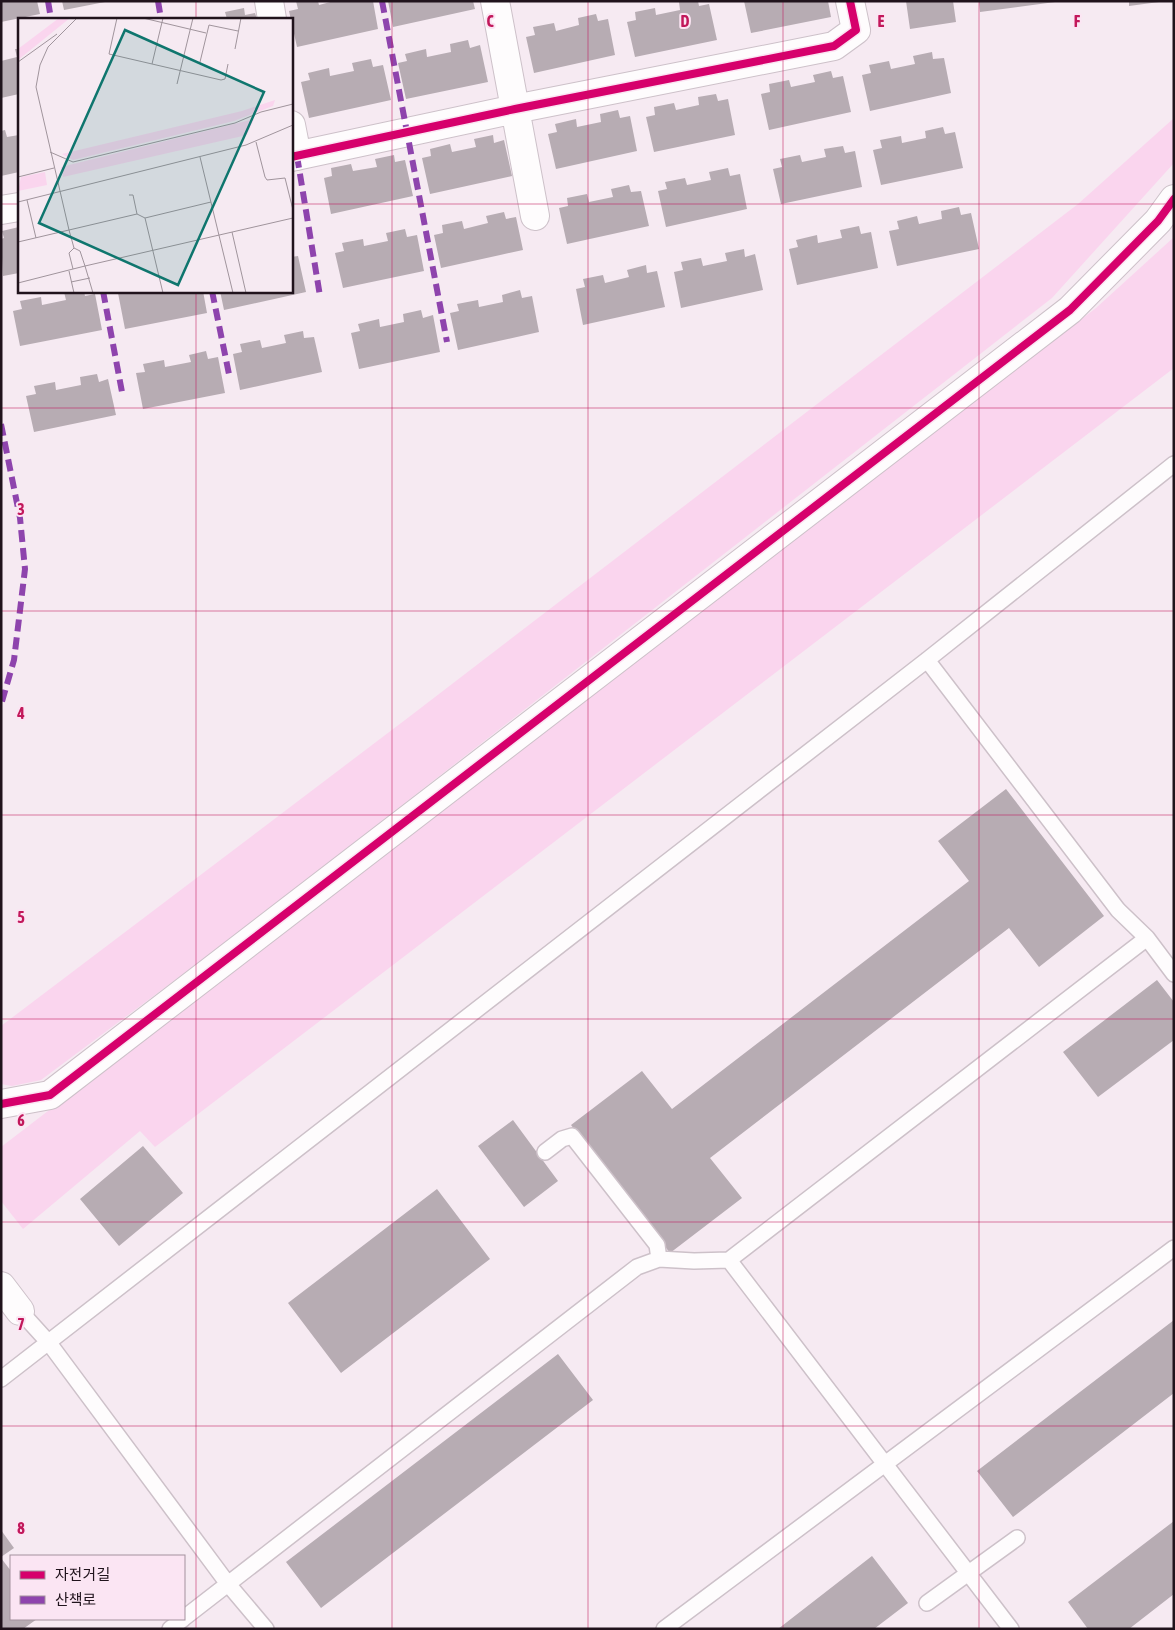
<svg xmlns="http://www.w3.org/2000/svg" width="1175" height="1630" font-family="'Asap Condensed','Noto Sans KR',sans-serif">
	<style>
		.green { fill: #fad5ee }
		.building { fill: #b7acb3 }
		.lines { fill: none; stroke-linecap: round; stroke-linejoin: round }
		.service-casing { stroke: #cdc1c9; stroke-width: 18 }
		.minor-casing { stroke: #cdc1c9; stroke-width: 30 }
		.tertiary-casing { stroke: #cdc1c9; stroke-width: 30 }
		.service { stroke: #fefcfd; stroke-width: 15 }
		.minor { stroke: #fefcfd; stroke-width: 28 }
		.tertiary { stroke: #fefcfd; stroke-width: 28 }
		.quiet { stroke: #8e44ad; stroke-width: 6; stroke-dasharray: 12 6; stroke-linecap: butt }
		.cycleway-casing { stroke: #fbe5f3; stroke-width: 11 }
		.cycleway { stroke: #d6006c; stroke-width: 8 }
		.grid { fill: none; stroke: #c2185b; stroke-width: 1; stroke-opacity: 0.55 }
		.inset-road { fill: none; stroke: #a0949c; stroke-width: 1 }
		.view { fill: #0f766e; fill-opacity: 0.15; stroke: #0f766e; stroke-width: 2.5 }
		.inset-edge { fill: none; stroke: #20131c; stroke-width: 2.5 }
		.grid-label { font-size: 16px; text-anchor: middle; font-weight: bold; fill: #c2185b; stroke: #fbe5f3; stroke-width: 4; stroke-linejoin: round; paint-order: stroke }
	</style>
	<rect width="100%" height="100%" fill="#f6eaf2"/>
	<!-- green -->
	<path class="green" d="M1174,118V163L1052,298L242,930L41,1080L12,1086L1,1084V1026L409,717L1078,204Z
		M1174,237V368L155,1147L140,1131L23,1229L1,1201V1147L1096,308Z"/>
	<!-- building -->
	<path class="building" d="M1,1H37L40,14L1,22Z
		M62,1H105V2L64,10Z
		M296,1H318L319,5L334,1H373L378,29L297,47L289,11L298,9Z
		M388,1H473L475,9L393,27Z
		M683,1H698L699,6L709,4L717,40L635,57L627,22L636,20L635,12L655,8L656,15L680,10L679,2Z
		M744,1H828L831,17L751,33Z
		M906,1H953L956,22L910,29Z
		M979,1H1055V2L980,12Z
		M1129,1H1159V2L1129,6Z
		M244,8L245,15L255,13L257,19H227L225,12Z
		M596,14L598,21L608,19L615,55L534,73L526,37L535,35L533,27L554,23L556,31L579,25L578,18Z
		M468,40L470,48L480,45L488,82L406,99L398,63L407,61L405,54L426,49L427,57L451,52L450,44Z
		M15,49H19V94L1,98V61L17,57Z
		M932,52L933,59L944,58L951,93L870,111L862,75L871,73L869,65L889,61L891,69L915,64L913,56Z
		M371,59L373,67L383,65L391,100L309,118L301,82L310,80L308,73L329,68L330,76L354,71L352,63Z
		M831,71L833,78L843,76L851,112L769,130L761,94L770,92L769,84L789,80L791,87L815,82L813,75Z
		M716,94L718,101L728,99L735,135L654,152L646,117L655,115L654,107L674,103L676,110L699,105L698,97Z
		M618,110L620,118L630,116L637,151L556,169L548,134L557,132L555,124L576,119L577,127L601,122L600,114Z
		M943,127L945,134L955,132L963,168L881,185L873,150L882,148L880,140L901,136L902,143L926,138L925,131Z
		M5,130L7,137L19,135V172L1,176V131Z
		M493,135L494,143L504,140L512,176L430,194L422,158L431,156L430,149L450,144L452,152L476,147L474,139Z
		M843,146L845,153L855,151L862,187L781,204L773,169L782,167L780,159L800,155L802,162L826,157L824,149Z
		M394,155L395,162L405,160L413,196L331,214L324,178L332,176L331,168L351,164L353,171L377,167L375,159Z
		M728,168L730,176L740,174L747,209L666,227L658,191L667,189L665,182L685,178L687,185L711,180L709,172Z
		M629,185L631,192L641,191L649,226L567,244L559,208L568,206L567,198L587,194L589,202L613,197L611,189Z
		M959,207L961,215L971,213L979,249L897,266L889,231L899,229L897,221L917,216L919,224L942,219L941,211Z
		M504,212L506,219L516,217L523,250L441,268L434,235L443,233L442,225L462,221L464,229L488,223L486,216Z
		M859,226L861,234L871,232L878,268L797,285L789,249L798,247L796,240L817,235L818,243L842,238L840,230Z
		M19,227V273L3,276L1,239L4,238L2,231Z
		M405,229L407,237L417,235L424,271L343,288L335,253L344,251L342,243L363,239L364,246L388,241L386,233Z
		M744,249L745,257L755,254L763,290L681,308L674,272L683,270L681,262L701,258L703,266L727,261L725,253Z
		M298,256L306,292L224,310L220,291H291V257Z
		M646,265L647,273L657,271L665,307L583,325L576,289L585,287L583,279L603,275L605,283L629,277L627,270Z
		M520,290L522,298L532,296L539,332L458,350L450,313L459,311L457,304L478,300L479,307L503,302L502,295Z
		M69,291H84L85,296L95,294L102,330L20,346L13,311L22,309L20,301L41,297L42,305L66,300L64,292Z
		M126,291H203L207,313L125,329L118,293Z
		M421,310L423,318L433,315L440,352L359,369L351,333L360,331L358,324L379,319L380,327L404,322L403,314Z
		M303,331L304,338L314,337L322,372L240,390L233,354L242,352L240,344L260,340L262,348L286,343L284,335Z
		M206,351L208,359L218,357L225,393L143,409L136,373L145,372L143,364L164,360L165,367L191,362L189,355Z
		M97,374L99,382L108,379L116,415L34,432L26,396L36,394L34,386L55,382L56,390L81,385L80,377Z
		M1006,789L1104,916L1039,967L1009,928L710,1158L742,1198L670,1253L571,1125L642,1071L672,1109L969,881L938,841Z
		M1157,980L1174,1002V1040L1098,1097L1063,1052Z
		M513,1120L558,1181L524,1207L478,1146Z
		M143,1146L183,1193L119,1246L80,1199Z
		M437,1189L490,1259L341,1373L288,1303Z
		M1174,1320V1393L1013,1517L977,1471Z
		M558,1354L593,1400L321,1608L286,1562Z
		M1174,1521V1594L1129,1629H1088L1068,1602Z
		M1,1530L14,1548L1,1557Z
		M872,1556L908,1603L874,1629H778Z
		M1,1558L11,1571V1619H37L23,1629H1Z"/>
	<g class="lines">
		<!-- service casing -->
		<g class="service-casing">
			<path id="service" d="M927,660L1118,910L1147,938L1174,974
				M545,1152L562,1139L572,1136L657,1245L659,1259
				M729,1260L1147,938
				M20,1311L49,1343L228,1584L266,1629
				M1,1379L927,660L1174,464
				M927,1603L1017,1538
				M184,1618L637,1267L659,1259L694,1261L729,1260L1011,1629
				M170,1629L183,1619
				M664,1629L1174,1248"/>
		</g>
		<!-- minor casing -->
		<g class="minor-casing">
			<path id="minor" d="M269,1L272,19
				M495,1L535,216
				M291,125L297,156
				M291,157L515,109L834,46L856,30L850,1
				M1,210L19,207
				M1,1104L50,1095L1070,310L1158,221L1174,199"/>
		</g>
		<!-- tertiary casing -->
		<g class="tertiary-casing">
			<path id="tertiary" d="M1,1286L20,1311"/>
		</g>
		<!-- service -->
		<use href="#service" class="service"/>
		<!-- minor -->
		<use href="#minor" class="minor"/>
		<!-- tertiary -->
		<use href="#tertiary" class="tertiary"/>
		<!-- quiet -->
		<path class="quiet" d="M48,1L51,19
			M158,1L161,19
			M382,1L447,342
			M297,156L320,296
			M103,291L122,392
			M212,291L230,379
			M1,424L20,518L25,569L14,660L1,705"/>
		<!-- cycleway casing -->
		<g class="cycleway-casing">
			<path id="cycleway" d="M291,157L515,109L834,46L856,30L850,1
				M1,1104L50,1095L1070,310L1158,221L1174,199"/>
		</g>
		<!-- cycleway -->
		<use href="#cycleway" class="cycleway"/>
	</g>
	<!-- grid -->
	<path class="grid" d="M196,1V19M392,1V1629M588,1V1629M783,1V1629M979,1V1629M1,204H19M291,204H1174M196,291V1629M1,408H1174M1,611H1174M1,815H1174M1,1019H1174M1,1222H1174M1,1426H1174"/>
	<!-- overview -->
	<g transform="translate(18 18)">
		<rect width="275" height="275" fill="#f6eaf2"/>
		<path d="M41,0H52L0,42V31ZM257,82L255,88L216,103L55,142L44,136L224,93ZM236,101L229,117L45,159L43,149ZM27,154L29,167L0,173L3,159Z" fill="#fad5ee"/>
		<path class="inset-road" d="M59,0L30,29L22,47L18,69L51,212L56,230L62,233L67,248L275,200M99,0L91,36L203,62L207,61L210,46M125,0L188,15M217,31L223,0M0,44L39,16M182,44L191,7L220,13M134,46L145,0M159,66L175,0M238,124L247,159L249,162L267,160L275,192M32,134L55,144L217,105L243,94L275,86M182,139L215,275M0,159L36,150M111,177H115L119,196M9,182L18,220M0,184L228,127L275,107M127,200L193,184M214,214L228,275M0,224L119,196L127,200L145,275M55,251L67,248L75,275M51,253L56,275M53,264L72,260M0,265L55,251L51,235L56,230"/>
		<path class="view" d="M107,12L246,74L160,267L21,205Z"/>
		<rect width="275" height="275" class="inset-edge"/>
	</g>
	<g class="grid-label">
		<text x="490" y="27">C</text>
		<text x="685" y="27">D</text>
		<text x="881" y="27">E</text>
		<text x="1077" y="27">F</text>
		<text x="21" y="515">3</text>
		<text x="21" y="719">4</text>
		<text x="21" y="923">5</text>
		<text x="21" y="1126">6</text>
		<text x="21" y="1330">7</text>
		<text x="21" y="1534">8</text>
	</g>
	<!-- border -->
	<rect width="1175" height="1630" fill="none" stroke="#20131c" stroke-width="5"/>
	<!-- legend -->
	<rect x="10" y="1555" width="175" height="65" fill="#fbe5f3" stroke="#a3919d"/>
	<rect x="20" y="1571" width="25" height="8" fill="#d6006c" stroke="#a3919d"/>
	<text x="55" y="1580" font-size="15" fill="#20131c">자전거길</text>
	<rect x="20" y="1596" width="25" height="8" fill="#8e44ad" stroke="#a3919d"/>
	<text x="55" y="1605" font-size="15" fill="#20131c">산책로</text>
</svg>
